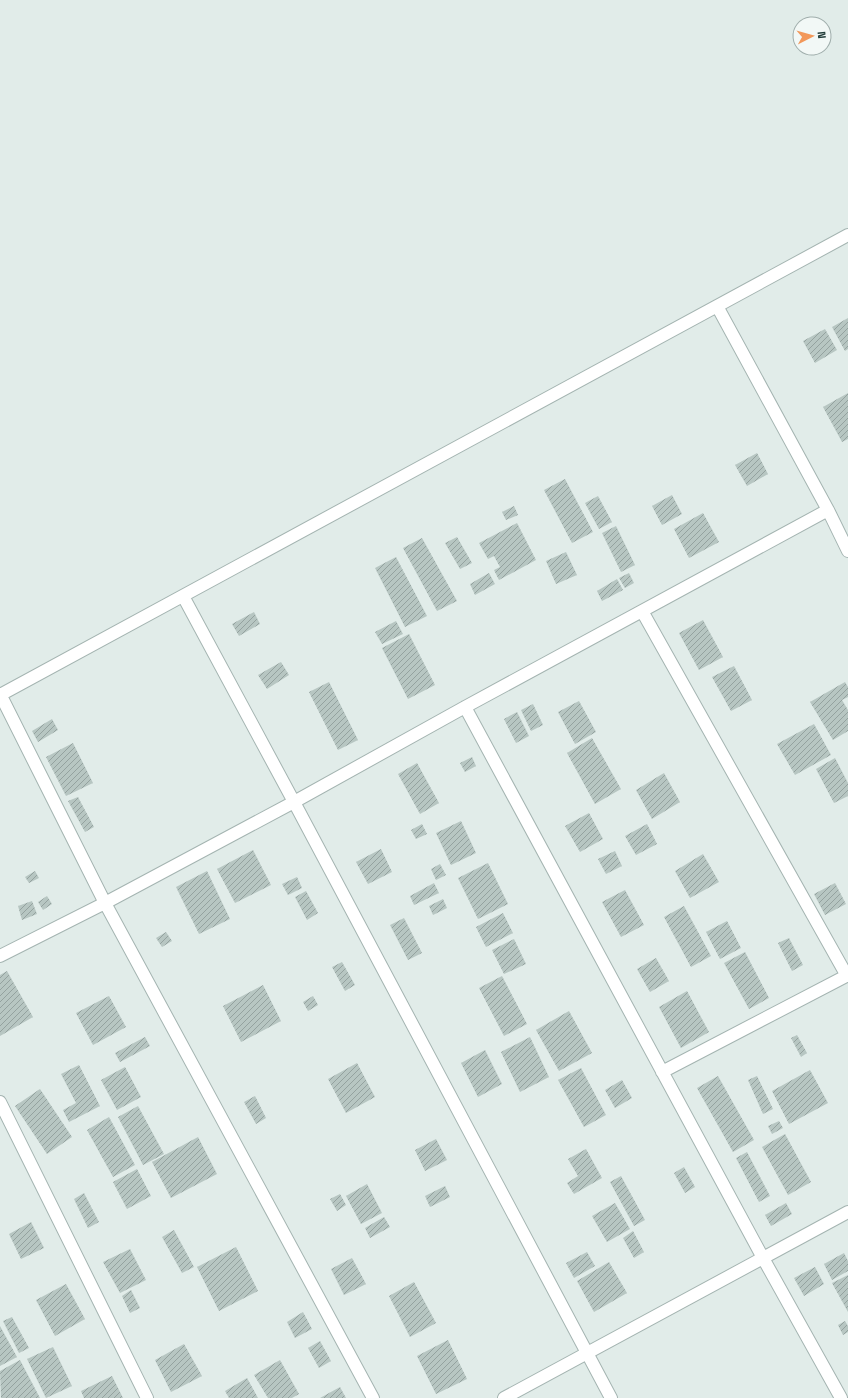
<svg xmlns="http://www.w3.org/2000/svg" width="848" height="1398" font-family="'Space Grotesk',sans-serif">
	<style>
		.building { fill: url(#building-hatch) }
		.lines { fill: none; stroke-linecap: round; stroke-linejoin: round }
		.street-casing { stroke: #a4b4b1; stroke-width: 14 }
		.street { stroke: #fff; stroke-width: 12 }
	</style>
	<defs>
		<pattern id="building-hatch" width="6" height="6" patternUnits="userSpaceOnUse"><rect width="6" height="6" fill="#b7c6c2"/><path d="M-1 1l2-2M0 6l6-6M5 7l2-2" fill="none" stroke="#94a29f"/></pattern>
	</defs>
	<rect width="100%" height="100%" fill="#e1ece9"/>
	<!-- building -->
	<path class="building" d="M848,318V349L845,351L832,327Z
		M825,329L837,350L815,363L803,341Z
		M848,393V439L842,442L823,407Z
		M757,453L768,474L747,486L735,465Z
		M565,479L593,532L572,543L544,490Z
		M672,495L682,514L662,525L652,506Z
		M598,496L612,522L599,529L585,503Z
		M514,506L518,515L506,520L502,512Z
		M703,513L719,542L689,558L674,529Z
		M517,523L536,560L499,580L494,570L500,567L494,556L488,559L479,543Z
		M616,526L635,565L621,572L602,533Z
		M457,537L472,563L460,569L445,543Z
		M422,538L457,601L437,611L403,548Z
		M566,552L577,575L556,584L546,561Z
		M396,557L427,616L405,627L375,568Z
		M489,573L495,584L475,595L470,584Z
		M629,573L634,583L625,588L619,578Z
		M617,579L623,590L602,601L597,591Z
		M254,612L260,624L239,636L232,624Z
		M703,620L723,657L699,670L679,633Z
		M396,621L403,634L382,644L375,632Z
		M409,634L435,685L408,699L382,648Z
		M281,662L289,675L267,689L258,675Z
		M734,666L752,700L731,711L712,677Z
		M329,682L358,740L338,750L309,692Z
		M845,682L848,687V697L842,700L848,710V731L833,740L810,702Z
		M579,701L596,732L575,744L558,712Z
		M533,704L543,725L531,731L521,710Z
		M517,712L529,736L516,743L504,719Z
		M52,719L58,730L38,742L32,731Z
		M814,724L831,755L795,775L777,744Z
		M592,738L621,789L595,804L567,753Z
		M73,743L93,783L66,796L46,757Z
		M472,757L476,766L465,772L460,763Z
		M835,758L848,783V796L834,803L816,769Z
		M417,763L439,803L420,814L398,774Z
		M664,773L680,802L652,819L636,790Z
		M78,797L94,827L85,832L68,801Z
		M589,813L603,839L580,852L565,826Z
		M461,821L476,853L451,865L436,833Z
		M422,824L427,834L416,839L411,830Z
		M647,824L657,844L636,855L625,836Z
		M381,849L392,872L368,884L356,862Z
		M253,850L271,885L235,903L217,869Z
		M615,851L622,866L606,874L598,859Z
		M703,854L719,882L690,898L675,871Z
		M488,863L508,904L478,919L458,878Z
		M440,864L446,875L436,880L431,869Z
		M35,871L39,878L29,883L25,877Z
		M207,871L230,919L199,934L176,887Z
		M297,877L302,888L288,895L282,884Z
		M434,883L439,893L414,905L410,896Z
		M835,883L846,904L825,915L814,894Z
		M625,890L644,925L621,937L602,902Z
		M306,891L318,913L307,920L295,897Z
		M47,896L52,904L43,910L38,902Z
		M443,899L447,908L433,915L429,906Z
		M32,901L37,914L22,920L18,906Z
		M684,906L711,956L691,967L664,917Z
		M503,913L513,933L486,947L476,927Z
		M404,918L422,953L408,960L390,925Z
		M727,921L741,948L720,959L706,932Z
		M166,932L172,941L162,947L156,938Z
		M789,938L803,965L792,971L778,943Z
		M514,939L526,964L504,974L492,950Z
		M745,952L769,998L749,1009L724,963Z
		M656,958L669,981L650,992L637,969Z
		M342,962L355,985L345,991L332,967Z
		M7,971L33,1017L0,1036V975Z
		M502,976L527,1024L504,1036L479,988Z
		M263,985L281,1021L241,1042L223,1006Z
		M687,991L709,1032L681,1048L659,1007Z
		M109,996L126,1027L93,1045L76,1013Z
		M313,996L318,1005L308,1011L303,1002Z
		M569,1011L592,1053L559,1071L536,1030Z
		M797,1035L807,1053L801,1057L791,1038Z
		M145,1037L150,1046L120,1062L115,1053Z
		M530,1037L549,1077L520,1092L501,1052Z
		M485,1050L502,1084L478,1097L461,1063Z
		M357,1063L375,1097L346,1113L328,1079Z
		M79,1065L100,1106L69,1122L63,1110L76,1103L61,1074Z
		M125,1067L141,1097L117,1110L101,1080Z
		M581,1068L606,1115L584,1127L558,1080Z
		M810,1070L828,1103L789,1124L772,1091Z
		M718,1076L754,1140L733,1152L697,1088Z
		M757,1076L773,1109L763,1114L748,1080Z
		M622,1080L632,1098L615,1108L605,1090Z
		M40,1089L72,1137L47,1154L15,1106Z
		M255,1096L266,1118L256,1124L244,1102Z
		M138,1106L164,1154L143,1165L118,1117Z
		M109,1117L135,1165L113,1177L87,1130Z
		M779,1121L783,1128L772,1134L768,1126Z
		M785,1134L811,1182L788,1195L762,1147Z
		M198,1137L217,1174L171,1198L152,1162Z
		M436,1139L447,1160L425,1171L415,1150Z
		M586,1149L602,1178L574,1194L567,1183L578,1176L568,1159Z
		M747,1152L770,1196L759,1202L736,1158Z
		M684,1167L695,1187L685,1193L674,1173Z
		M137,1169L151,1196L127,1209L113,1182Z
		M621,1176L645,1220L634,1226L610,1182Z
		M367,1184L382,1213L361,1224L346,1196Z
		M445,1186L450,1197L430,1207L425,1196Z
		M84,1193L99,1222L88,1228L74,1199Z
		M340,1194L346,1205L337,1211L330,1199Z
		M615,1203L630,1229L607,1242L592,1216Z
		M786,1203L792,1214L771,1226L765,1215Z
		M384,1217L390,1227L370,1238L365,1228Z
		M31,1222L44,1248L21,1259L9,1234Z
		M174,1230L194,1267L182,1273L162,1237Z
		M633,1231L644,1252L634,1258L623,1238Z
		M236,1247L258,1291L219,1311L197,1267Z
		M130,1249L146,1280L120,1293L103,1262Z
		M587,1252L595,1266L574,1278L566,1263Z
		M844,1253L848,1261V1271L832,1280L824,1264Z
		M352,1258L366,1284L344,1295L331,1269Z
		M609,1262L627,1293L594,1312L577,1281Z
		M815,1267L824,1284L804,1296L794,1278Z
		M848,1275V1312L832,1283Z
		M414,1282L436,1323L410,1337L389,1296Z
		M66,1284L85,1319L55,1336L36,1300Z
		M131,1290L140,1308L130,1313L122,1296Z
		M303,1312L312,1329L295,1338L287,1322Z
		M12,1317L29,1348L19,1353L3,1321Z
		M845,1321L848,1326V1332L843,1335L838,1325Z
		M0,1326L17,1357L0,1366Z
		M448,1340L467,1379L436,1394L417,1356Z
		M320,1341L331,1361L319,1368L308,1348Z
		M184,1344L202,1376L171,1392L155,1360Z
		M53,1347L72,1386L46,1398L27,1359Z
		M20,1360L40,1398H1L0,1371Z
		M280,1360L299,1394L292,1398H268L254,1375Z
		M112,1376L123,1398H84L81,1391Z
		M247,1378L258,1398H229L225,1391Z
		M340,1387L346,1398H320Z"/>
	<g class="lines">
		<!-- street casing -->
		<g class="street-casing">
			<path id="street" d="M717,306L828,510L848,551
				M183,596L294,802L611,1398
				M642,611L847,976
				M0,694L105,903L373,1398
				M0,695L848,235
				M465,707L763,1258L841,1398
				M0,956L105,903L294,802L465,707L828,510
				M662,1072L848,975
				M0,1102L147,1398
				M504,1398L848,1212"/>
		</g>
		<!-- street -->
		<use href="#street" class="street"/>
	</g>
	<!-- north arrow -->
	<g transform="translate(812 36) rotate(84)"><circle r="19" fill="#f2f8f6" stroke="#9fadab"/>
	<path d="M0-3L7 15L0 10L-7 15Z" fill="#f2985a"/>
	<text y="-6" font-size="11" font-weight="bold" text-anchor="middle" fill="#223d3a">N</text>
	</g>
</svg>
